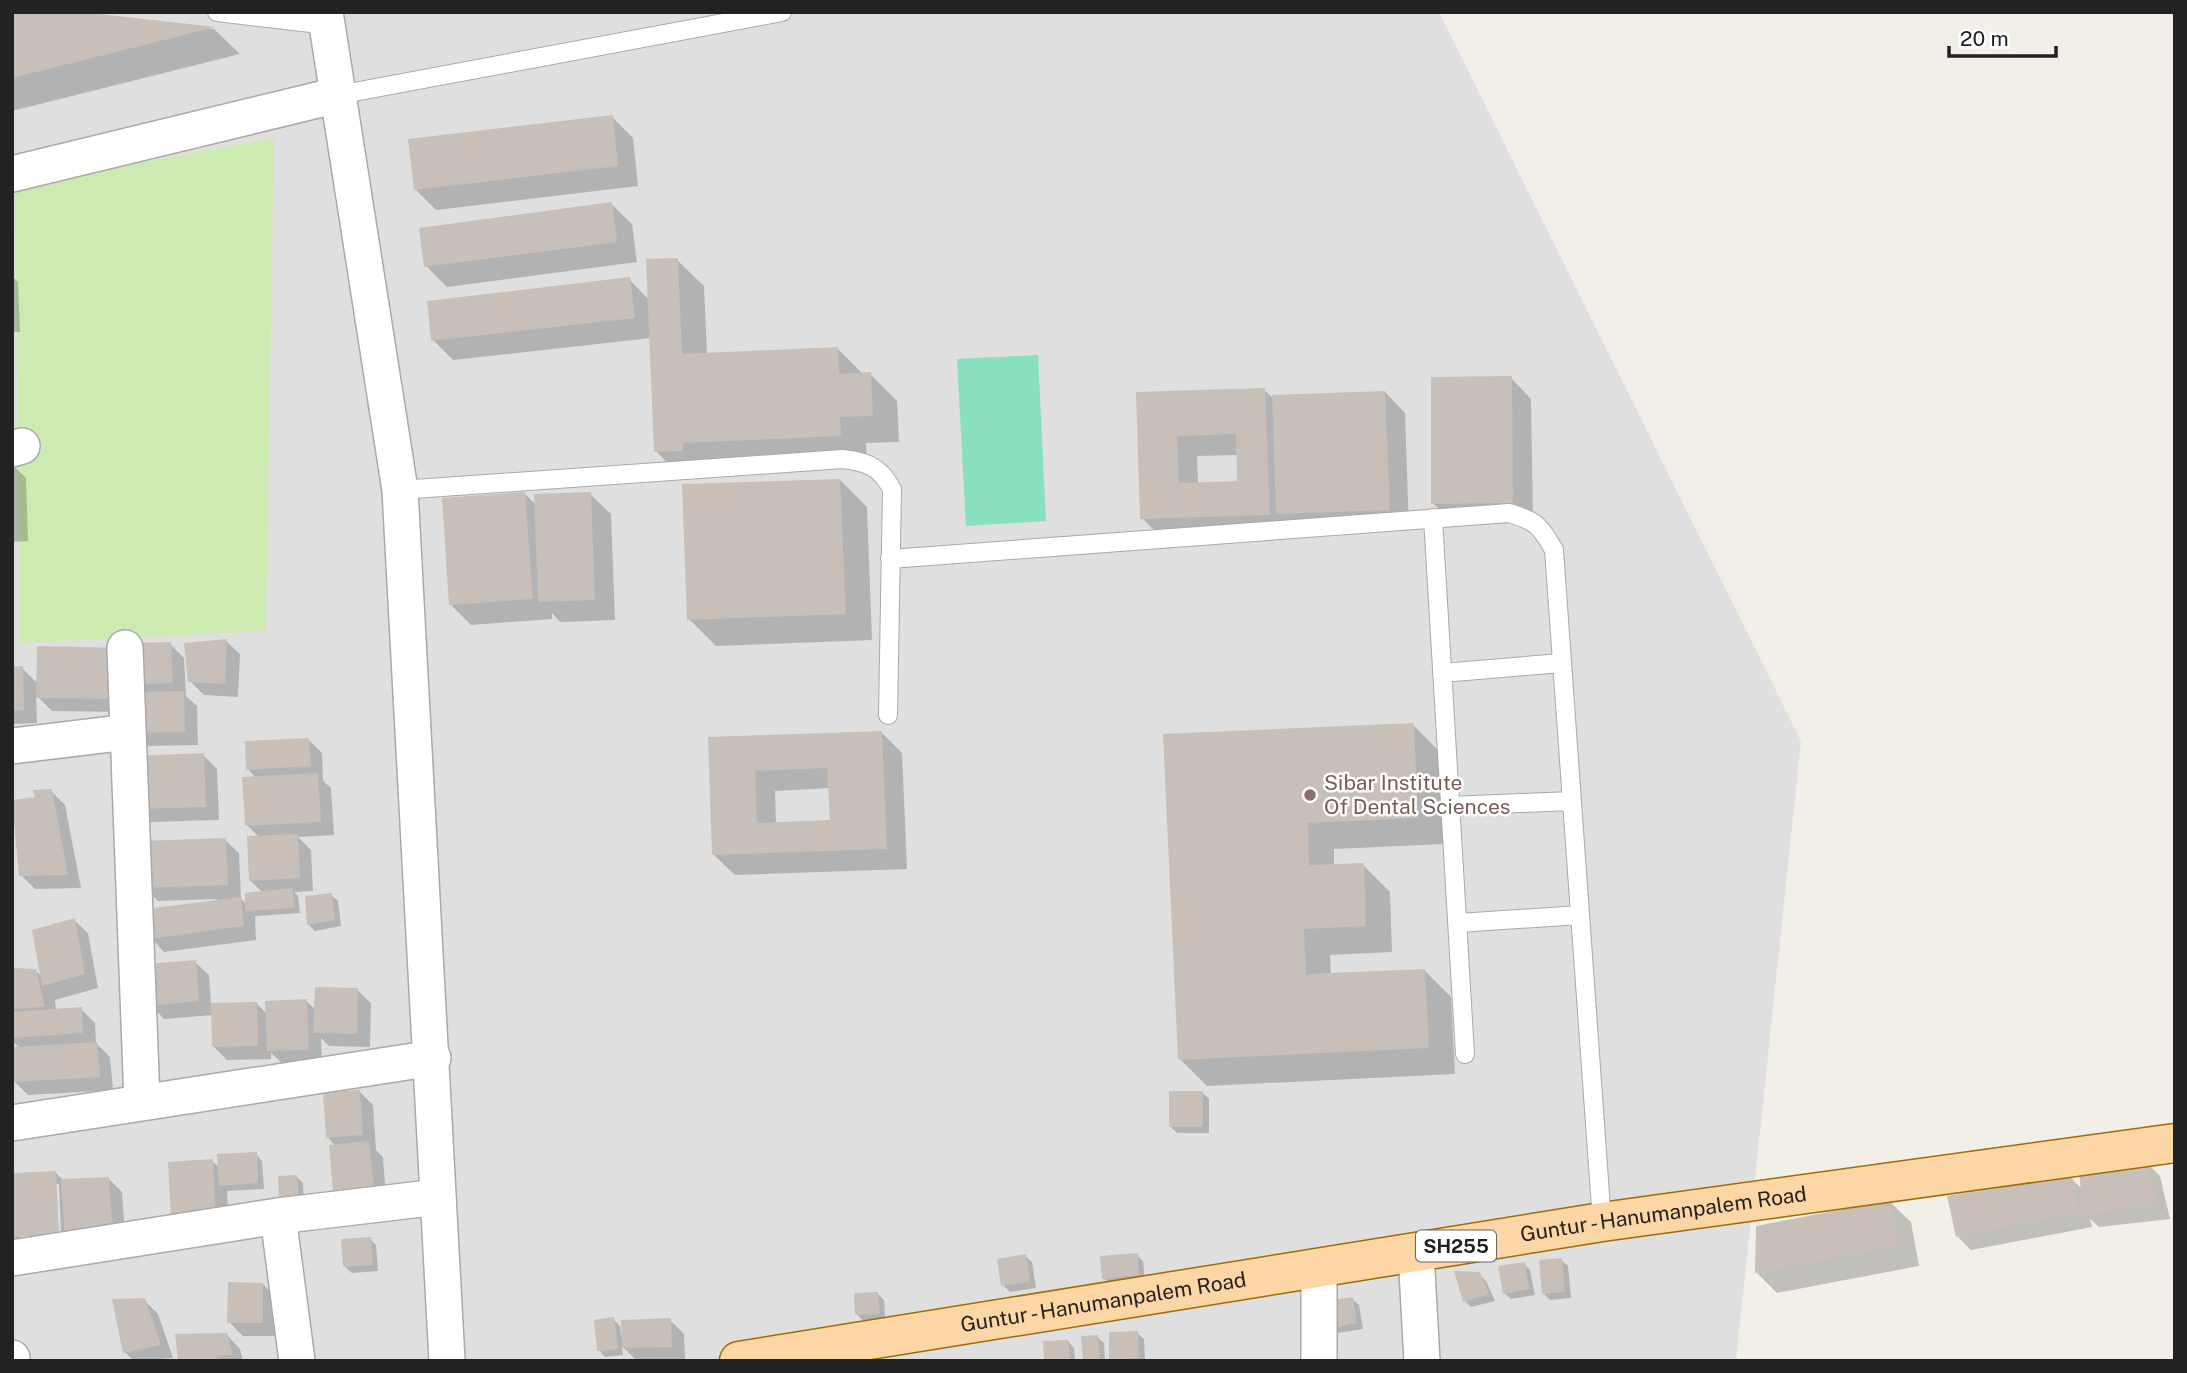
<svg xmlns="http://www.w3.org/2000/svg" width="2187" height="1373" font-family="'Public Sans',sans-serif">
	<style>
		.residential { fill: #e0dfdf }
		.grass { fill: #cdebb0 }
		.pitch { fill: #88e0be }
		.shadow { fill: #0003; fill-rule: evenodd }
		.building { fill: #c7bfb8; fill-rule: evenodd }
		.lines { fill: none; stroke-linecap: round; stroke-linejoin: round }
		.lane-casing { stroke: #a9a9a9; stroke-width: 20 }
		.street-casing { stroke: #a9a9a9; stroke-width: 38 }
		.primary-casing { stroke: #a06b00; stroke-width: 41 }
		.lane { stroke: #fff; stroke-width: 18 }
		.street { stroke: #fff; stroke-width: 35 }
		.primary { stroke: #fcd6a4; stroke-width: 38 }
		.education-dot { fill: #8d6e63; stroke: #fff; stroke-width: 2.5 }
		.labels { text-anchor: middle; stroke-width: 5; stroke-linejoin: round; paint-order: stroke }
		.shield { fill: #fff; stroke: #646464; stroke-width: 2 }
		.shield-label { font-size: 19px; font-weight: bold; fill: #222 }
		.education-label { font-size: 21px; fill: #785e54; stroke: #fff; text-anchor: start }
		.street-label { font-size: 21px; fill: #222; stroke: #fff }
	</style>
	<rect width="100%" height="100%" fill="#f2efe9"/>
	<!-- residential -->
	<path class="residential" d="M12,12H1439L1801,741L1736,1361H12Z"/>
	<!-- grass -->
	<path class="grass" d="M274,138L266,631L20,643L15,186Z"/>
	<!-- pitch -->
	<path class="pitch" d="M1038,355L1046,521L966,526L957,359Z"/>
	<!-- shadow -->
	<path class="shadow" d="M12,12H62L214,29L240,54L12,111Z
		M612,117L633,138L638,186L436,210L415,189Z
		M611,204L632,224L637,262L447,287L426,266Z
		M677,260L704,286L707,354L838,349L863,374H870L897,401L899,442L866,443L867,462L682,478L656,451L651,338L453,360L433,340L629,279L649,300Z
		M12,276L18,282L20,332H12Z
		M1511,378L1531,399L1533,523L1453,524L1433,503Z
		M1264,390L1274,399L1385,392L1405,413L1409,530L1163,539L1142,518L1138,394ZM1238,455L1239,483L1198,484L1197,456Z
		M12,464L26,478L28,541L12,542Z
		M840,480L867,507L872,640L716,646L689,619Z
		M525,494L536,505L590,494L611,514L615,620L560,622L552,613V619L471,625L451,605Z
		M226,641L240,654L238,697L204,695L190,681Z
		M170,644L184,658L186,696L197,706L198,745L147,746L133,733V712L52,711L36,695L37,723L12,724V668H22L38,684L120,649Z
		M1413,725L1440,752L1444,844L1334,849V866L1363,865L1390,892L1392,952L1330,955L1331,975L1424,970L1451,997L1455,1074L1207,1086L1180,1059L1165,736Z
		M882,733L902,753L907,869L735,875L714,855L710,739ZM830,788L832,821L776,824L775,791Z
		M309,740L322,753L323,781L331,788L334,835L298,837L311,850L313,891L294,892L298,896L300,913L255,916L256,940L164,952L151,938L218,899L158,901L144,887L225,840L239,853L241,899L247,905L263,893L250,880L259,837L247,825L256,778L248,769Z
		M203,755L217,769L219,820L150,822L137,808Z
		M51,791L65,805L81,888L35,889L21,875Z
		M331,895L338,901L341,926L315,931L308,924Z
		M74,920L88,933L98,988L55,1000L56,1011L81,1009L95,1023L96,1043L110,1057L113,1090L28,1095L14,1081L20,1048L12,1041V970H35L42,977Z
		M195,962L209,975L211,1004H257L268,1015L306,1001L316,1010L357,990L371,1003L370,1047L329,1046L321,1038L322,1063L283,1064L271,1053V1059L227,1060L214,1047L213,1015L164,1019L151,1005Z
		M359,1091L373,1105L376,1150L383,1157L387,1214L328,1137Z
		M1203,1093L1209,1099V1133H1177L1170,1126Z
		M256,1154L262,1161L264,1189L227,1191L229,1232L186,1233L212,1161L220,1168Z
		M2146,1162L2160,1176L2170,1219L2099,1227L2090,1219L2092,1227L1971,1250L1958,1237L2072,1179L2083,1190Z
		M55,1172L64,1181L109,1179L122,1192L126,1250L12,1264V1175ZM55,1184H59L61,1233L58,1236L19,1239Z
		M297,1177L303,1183L304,1206L279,1178Z
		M1890,1202L1911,1222L1919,1266L1777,1293L1757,1273Z
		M370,1239L376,1245L378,1271L352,1273L345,1267Z
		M1137,1255L1143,1261L1145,1281L1110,1284L1103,1278Z
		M1025,1256L1032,1262L1036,1288L1010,1292L1003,1285Z
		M1561,1260L1568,1266L1571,1298L1550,1300L1544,1294Z
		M1524,1264L1530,1270L1535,1295L1511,1299L1504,1293Z
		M1479,1274L1486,1281L1495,1301L1471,1307L1465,1301Z
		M263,1284L276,1298V1336H243L229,1322Z
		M878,1294L884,1300L885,1320L863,1321L857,1314Z
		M1352,1299L1359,1305L1363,1329L1338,1333L1331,1327Z
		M144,1300L158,1314L173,1358L134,1361L125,1352Z
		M613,1319L620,1326L621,1335L670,1320L684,1334L685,1360L637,1361L622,1346L623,1355L605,1357L599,1350Z
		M1137,1333L1144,1339L1145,1361H1113L1111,1359Z
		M227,1335L240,1349L243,1361H180Z
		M1097,1337L1104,1343L1105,1361H1085Z
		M1068,1341L1074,1348L1075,1361H1046Z"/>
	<!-- building -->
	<path class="building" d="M12,12H81L216,27L12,78Z
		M613,115L618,166L414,190L408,139Z
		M612,202L617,242L424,267L419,228Z
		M678,258L682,354L838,347L839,374L871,372L873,416L840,417L841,436L683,443V451L654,452L646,259Z
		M630,277L635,318L431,341L427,301Z
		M1512,376L1513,503L1431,504V377Z
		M1265,388L1270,515L1140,519L1136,392ZM1236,434L1237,481L1179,483L1177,436Z
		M1385,391L1390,510L1276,514L1272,395Z
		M840,479L846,614L687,620L682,484Z
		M525,492L533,599L449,605L442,498Z
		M591,492L595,600L538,602L534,494Z
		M227,639L225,684L188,682L184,643Z
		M171,642L173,683L130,685L129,643Z
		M37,646L121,648L120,699L36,698Z
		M23,666L24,710L12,711V667Z
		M184,691L185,732L131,733L130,692Z
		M1414,723L1418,818L1308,823L1309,865L1364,863L1366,926L1304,929L1306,974L1425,969L1429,1048L1178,1060L1163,734Z
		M882,731L887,849L712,855L708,737ZM827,768L830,820L757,823L755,771Z
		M309,738L311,766L246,770L245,741Z
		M204,753L206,807L135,809L133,756Z
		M318,773L321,822L245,826L242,777Z
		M52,789L68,875L19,876L12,800L35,797L33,790Z
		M298,834L300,878L249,881L247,836Z
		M226,838L228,885L143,888L141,841Z
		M292,888L295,908L245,911V893Z
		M332,893L335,920L307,925L305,896Z
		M241,897L244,926L149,939L146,909Z
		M75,918L85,974L42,986L32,930Z
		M196,960L199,1001L149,1006L145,964Z
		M12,968L36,969L45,1007L12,1009Z
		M315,987L358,988L357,1034L313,1033Z
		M307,999L309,1050L267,1051L265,1001Z
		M257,1002L258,1046L212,1047L211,1003Z
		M82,1007L83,1033L12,1038V1012Z
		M97,1042L100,1077L12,1082V1047Z
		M360,1090L363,1135L326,1138L323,1092Z
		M1169,1091H1203V1127H1169Z
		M369,1141L375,1200L334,1204L329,1145Z
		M257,1152L258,1183L219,1186L217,1154Z
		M213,1159L216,1219L171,1220L168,1162Z
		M2147,1160L2157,1206L2083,1215L2079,1171Z
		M56,1171L59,1234L12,1237V1173Z
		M297,1175L299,1200H279L278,1176Z
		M109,1177L113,1237L65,1240L61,1179Z
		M2072,1177L2079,1213L1956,1237L1947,1196Z
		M1891,1200L1900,1246L1755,1273L1756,1226Z
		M371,1237L373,1265L343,1267L341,1239Z
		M1138,1253L1139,1275L1102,1279L1100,1256Z
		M1026,1254L1030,1282L1001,1286L997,1259Z
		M1562,1258L1565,1292L1542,1294L1539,1260Z
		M1525,1262L1529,1289L1503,1294L1498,1266Z
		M1454,1271L1480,1272L1489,1294L1463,1302Z
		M228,1282L263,1283V1323H227Z
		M878,1292L880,1314L855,1315L854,1293Z
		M1353,1297L1357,1323L1330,1328L1325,1301Z
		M145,1298L161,1345L123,1353L112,1299Z
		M614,1317L618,1349L597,1351L594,1320Z
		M671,1318L672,1347L622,1348L621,1320Z
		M1138,1331L1139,1358L1109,1360V1332Z
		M227,1333L233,1355L217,1357L218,1361H178L175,1334Z
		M1098,1335L1100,1361H1083L1081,1336Z
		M1068,1340L1070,1360L1044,1361L1043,1341Z"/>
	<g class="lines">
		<!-- lane casing -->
		<g class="lane-casing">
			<path id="lane" d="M217,12L328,25
				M338,95L782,12
				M400,490L843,459C868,462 880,467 892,489L888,715
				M1433,518L1465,1054
				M890,559L1509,513C1536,521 1540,525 1554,550L1602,1222
				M1442,673L1561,663
				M1450,806L1571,801
				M1458,923L1580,915"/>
		</g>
		<!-- street casing -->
		<g class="street-casing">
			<path id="street" d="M325,12L400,490L447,1361
				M12,174L338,95
				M12,449L22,446
				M125,648L142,1102
				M12,746L128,732
				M12,1123L433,1058
				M278,1216L297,1361
				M1416,1253L1422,1361
				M12,1258L278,1216L438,1197
				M1319,1268V1361
				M12,1358V1361"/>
		</g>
		<!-- primary casing -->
		<g class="primary-casing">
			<g id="primary">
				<path id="s1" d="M739,1361L1602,1222L2175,1143"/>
			</g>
		</g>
		<!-- lane -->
		<use href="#lane" class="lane"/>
		<!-- street -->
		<use href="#street" class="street"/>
		<!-- primary -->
		<use href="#primary" class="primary"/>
	</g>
	<!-- markers -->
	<circle class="education-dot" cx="1310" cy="795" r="7"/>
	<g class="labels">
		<!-- shield labels -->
		<rect class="shield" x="1416" y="1230.5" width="80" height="31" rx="5"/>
		<g class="shield-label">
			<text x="1456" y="1253">SH255</text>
		</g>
		<!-- education labels -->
		<g class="education-label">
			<text x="1324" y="790">Sibar Institute<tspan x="1324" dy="24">Of Dental Sciences</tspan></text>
		</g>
		<!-- street labels -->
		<g class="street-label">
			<text dy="7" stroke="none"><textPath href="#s1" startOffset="936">Guntur - Hanumanpalem Road</textPath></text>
			<text dy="7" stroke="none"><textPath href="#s1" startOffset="369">Guntur - Hanumanpalem Road</textPath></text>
		</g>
	</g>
	<!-- border -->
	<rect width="2187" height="1373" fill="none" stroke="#222222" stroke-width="28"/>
	<!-- scale -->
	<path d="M1949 46v10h107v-10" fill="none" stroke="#222222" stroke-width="3.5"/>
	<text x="1960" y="46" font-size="21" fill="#222222" stroke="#ffffff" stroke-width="5" paint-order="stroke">20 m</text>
</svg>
